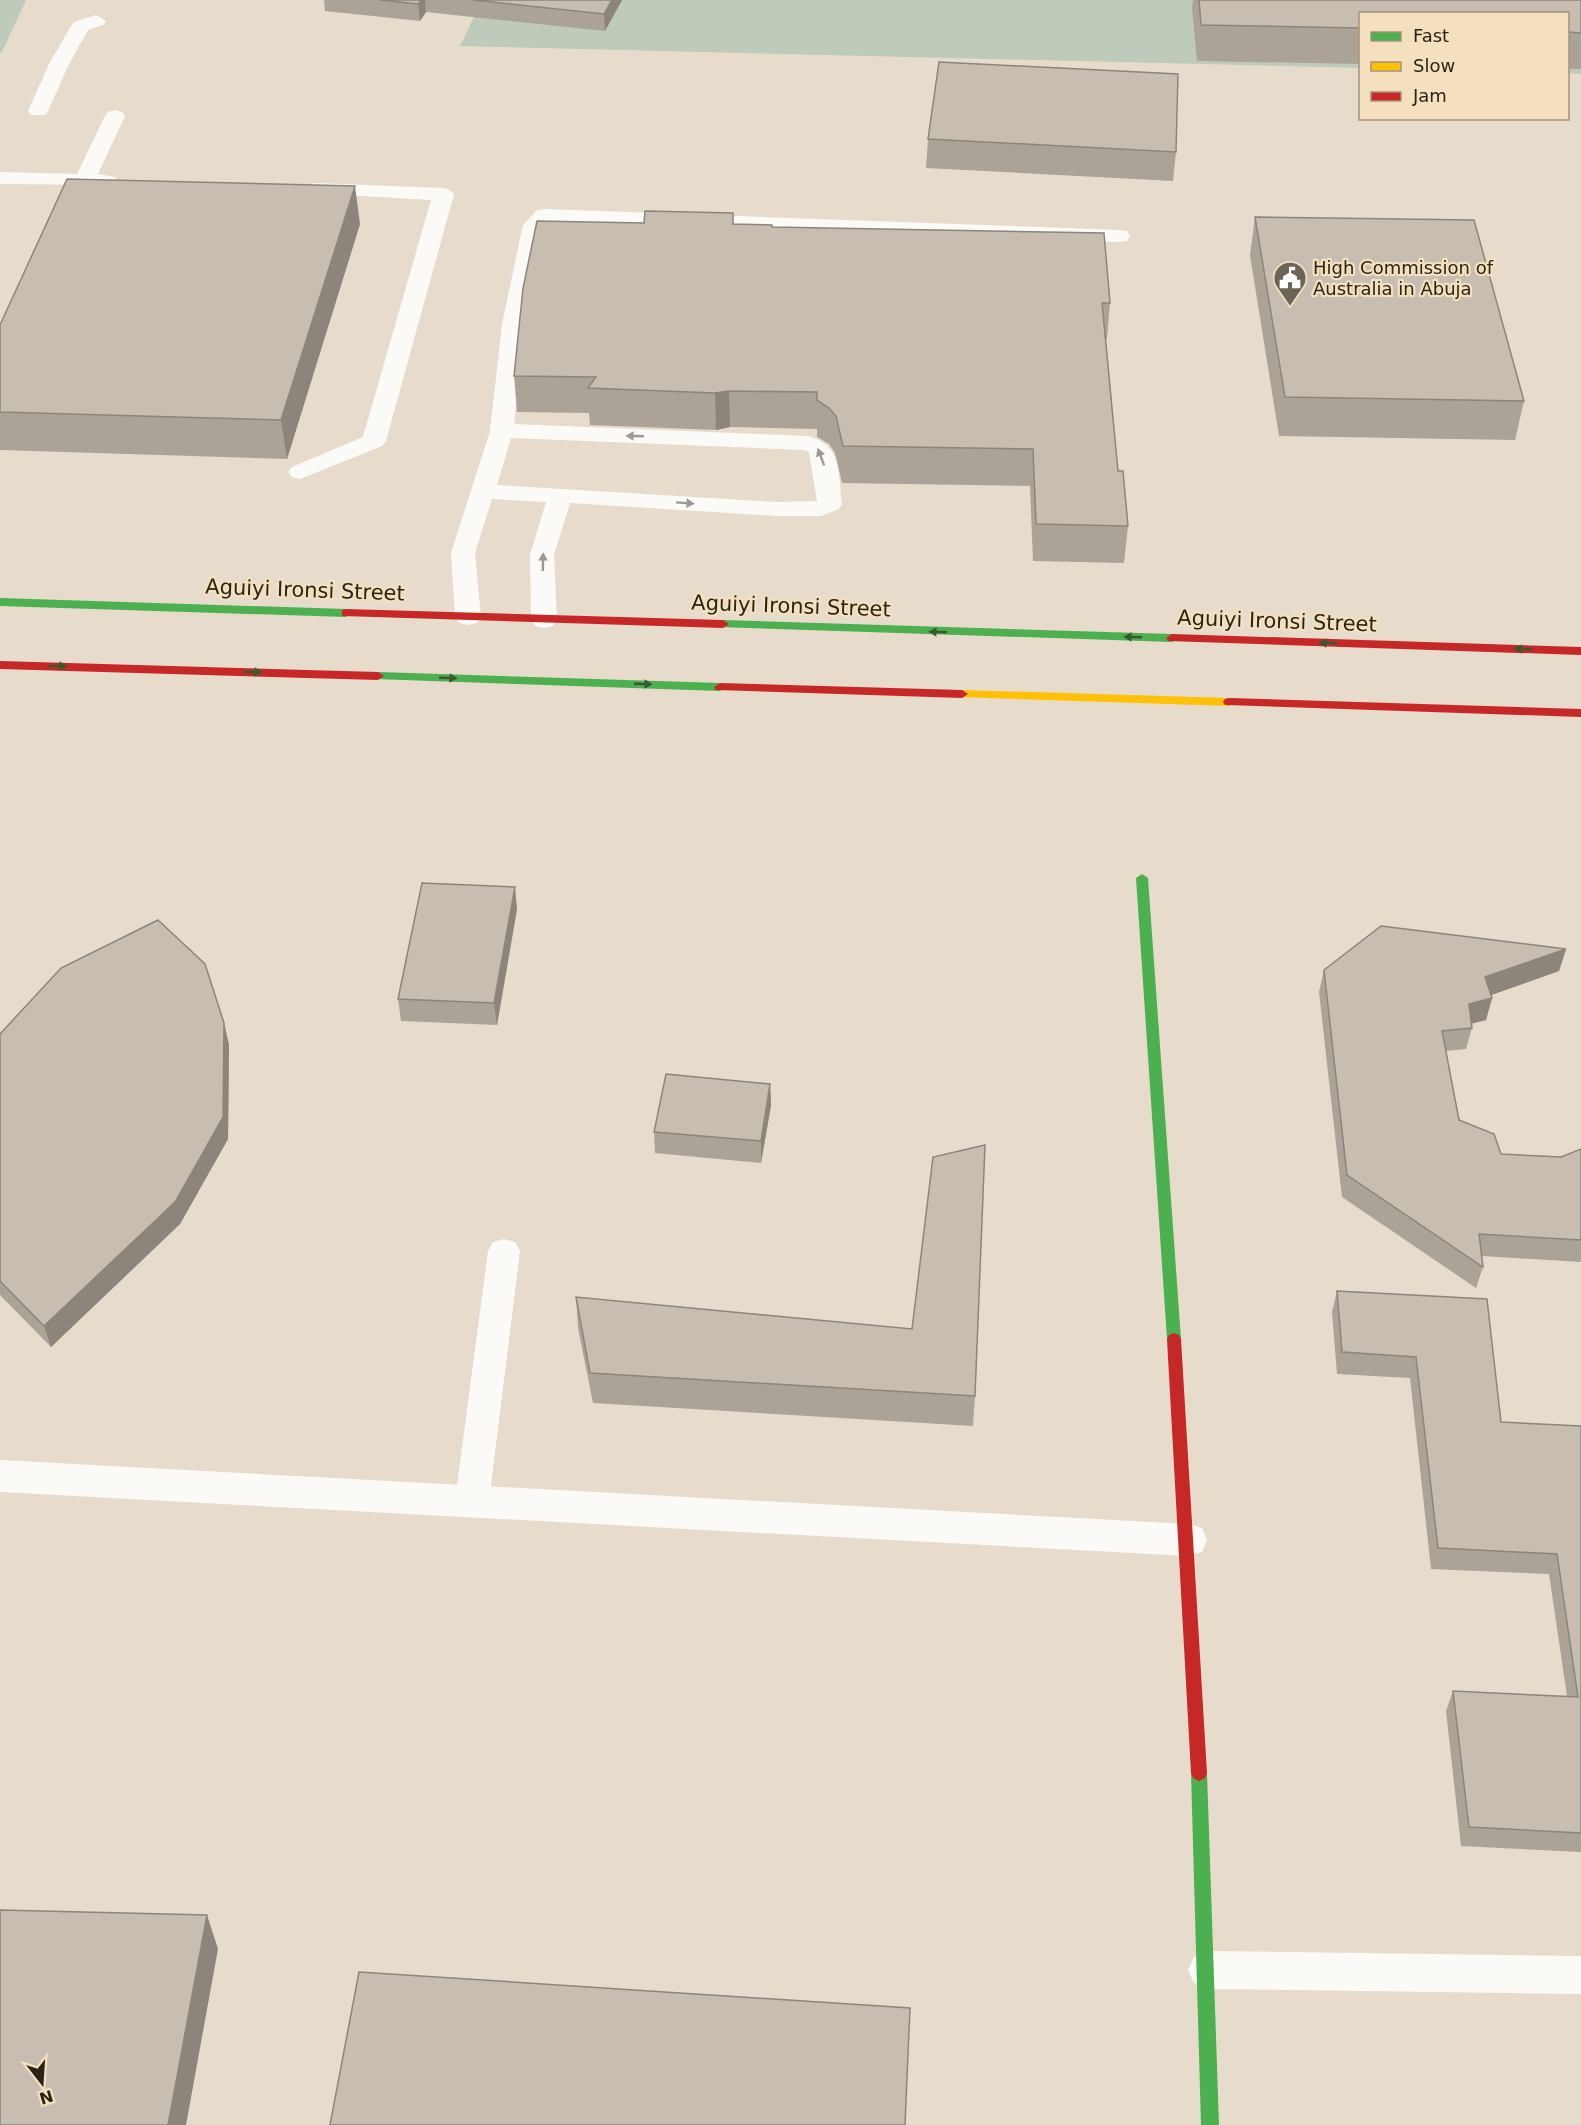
<svg xmlns="http://www.w3.org/2000/svg" width="1581" height="2125" font-family="'DejaVu Sans',sans-serif">
	<style>
		.green { fill: #bfcbba }
		.lines { fill: none; stroke-linecap: round; stroke-linejoin: round }
		.lane { fill: #fbfaf7; fill-rule: evenodd }
		.street { fill: #fbfaf7; fill-rule: evenodd }
		.fast { fill: #4caf50; fill-rule: evenodd }
		.slow { fill: #ffc107; fill-rule: evenodd }
		.jam { fill: #c62828; fill-rule: evenodd }
		.wall { fill: #aba398 }
		.shaded-wall { fill: #8b857c }
		.building { fill: #c7beb1; stroke: #8b857c; stroke-width: 1.5 }
		.oneway { fill: #9d9992 }
		.oneway2 { fill: #385b2d }
		.labels { text-anchor: middle; stroke-width: 4.5; stroke-linejoin: round; paint-order: stroke }
		.far-poi-label { font-size: 18px; fill: #2a2316; stroke: #f4e0be; text-anchor: start }
		.street-label { font-size: 21px; fill: #2a2316; stroke: #f4e0be }
	</style>
	<rect width="100%" height="100%" fill="#e7dccb"/>
	<!-- green -->
	<path class="green" d="M0,0H26L2,52H0Z
		M482,0H1581V74L1568,73V14H1360V68L460,46Z"/>
	<g class="lines">
		<!-- lane -->
		<path class="lane" d="M96,15L106,21L103,25L88,30L69,64L48,111L45,115H31L28,111L49,64L71,26L74,22Z
			M115,110L122,112L125,116L98,174L115,177L118,181L115,185L0,184V172L77,174L105,116L108,112Z
			M315,183L443,188L450,190L454,194L386,441L382,446L300,479L292,477L288,472L292,467L363,437L431,200L308,193L304,189L308,185Z
			M545,209L1119,230L1127,231L1130,236L1127,241L1119,242L550,222L544,227L524,324L514,424L808,436C843,445 838,474 842,504L839,509L821,516H777L570,503L554,555L557,620L553,626L544,628L535,626L531,620L530,555L546,502L492,499L475,553L481,617L477,623L468,625L459,623L455,617L451,553L490,431L502,324L523,225L537,210ZM511,438L804,450L809,452L817,501L777,502L497,485Z
			M504,1239L515,1242L520,1251L489,1501L484,1511L472,1516L460,1511L455,1501L488,1251L493,1242Z
			M1208,1951L1581,1956V1994L1208,1989L1194,1983L1188,1970L1194,1957Z"/>
		<!-- street -->
		<path class="street" d="M0,1460L1188,1524L1202,1528L1207,1540L1202,1552L1188,1556L0,1492Z"/>
		<!-- fast -->
		<path class="fast" d="M0,598L346,609L352,613L346,617L0,606Z
			M723,620L1172,634L1178,638L1172,642L719,627V621Z
			M378,672L720,683L726,687L720,691L374,679L372,676Z
			M1142,874L1148,878L1181,1339L1179,1343L1174,1345L1169,1343L1167,1339L1136,878Z
			M1199,1765L1205,1768L1207,1773L1219,2125H1201L1191,1773L1193,1768Z"/>
		<!-- slow -->
		<path class="slow" d="M962,690L1229,698L1235,702L1229,706L958,697L956,694Z"/>
		<!-- jam -->
		<path class="jam" d="M346,609L723,620L729,624L723,628L342,616V610Z
			M1172,634L1581,647V655L1168,641L1166,638Z
			M0,661L378,672L384,676L378,680L0,669Z
			M720,683L962,690L968,694L962,698L716,690L714,687Z
			M1229,698L1581,709V717L1225,705L1223,702L1225,699Z
			M1174,1333L1179,1335L1181,1339L1207,1773L1205,1778L1199,1781L1193,1778L1191,1773L1167,1339L1169,1335Z"/>
	</g>
	<!-- wall -->
	<path class="wall" d="M324,0H622L605,31L426,12L420,21L325,11Z
		M1193,0H1581V69H1568V14H1360V64L1197,61L1192,8Z
		M928,139L1176,152L1173,181L926,168Z
		M1255,217L1524,401L1515,440L1279,436L1250,255Z
		M360,224L287,459L0,450V325Z
		M733,224L772,227L1110,303L1107,339H1106L1118,471L1128,526L1124,563L1033,561L1030,486L842,483L835,453L829,444L817,437V429L730,427L716,430L590,425L589,413L517,412L514,376Z
		M517,909L497,1025L401,1021L398,999Z
		M1566,949L1559,971L1491,995L1492,998L1486,1020L1471,1024L1472,1028L1466,1049L1446,1051L1459,1120L1501,1154L1561,1157L1581,1149V1262L1482,1256L1483,1267L1476,1288L1342,1197L1319,992L1324,970Z
		M224,1023L229,1045L228,1139L180,1224L51,1347L0,1295V1034Z
		M770,1084L771,1105L761,1163L655,1153L654,1132Z
		M1337,1291L1501,1422L1581,1426V1852L1461,1846L1446,1711L1453,1691L1567,1696L1549,1574L1431,1569L1410,1378L1337,1374L1332,1312Z
		M576,1297L975,1396L973,1426L593,1403L578,1328Z"/>
	<!-- shaded-wall -->
	<path class="shaded-wall" d="M421,0H425L426,12L420,21L418,4Z
		M612,0H622L605,31L604,14Z
		M355,186L360,224L287,459L281,420Z
		M729,391L730,427L716,430L715,393Z
		M515,887L517,909L497,1025L494,1003Z
		M1566,949L1559,971L1480,999L1485,977Z
		M1492,998L1486,1020L1464,1025L1469,1004Z
		M224,1023L229,1045L228,1139L180,1224L51,1347L44,1326Z
		M770,1084L771,1105L761,1163V1141Z
		M207,1915L218,1949L186,2125H168Z"/>
	<!-- building -->
	<path class="building" d="M380,0H421L418,4Z
		M473,0H612L604,14Z
		M1199,0H1581V33L1568,32V14H1360V28L1201,25Z
		M939,62L1178,74L1176,152L928,139Z
		M67,179L355,186L281,420L0,412V325Z
		M645,211L733,213V224L772,225V227L1104,233L1110,303H1102L1118,471H1123L1128,526L1036,524L1033,449L843,446L836,416L829,408L817,400V392L729,391L715,393L588,388L596,377L514,376L523,288L537,221L644,223Z
		M1255,217L1474,220L1524,401L1285,397Z
		M422,883L515,887L494,1003L398,999Z
		M158,920L205,964L224,1023L223,1117L175,1202L44,1326L0,1281V1034L61,968Z
		M1381,926L1566,949L1485,977L1492,998L1469,1004L1472,1028L1442,1031L1459,1120L1494,1134L1501,1154L1561,1157L1581,1149V1240L1479,1234L1483,1267L1347,1175L1324,970Z
		M666,1074L770,1084L761,1141L654,1132Z
		M985,1145L975,1396L590,1373L576,1297L912,1329L933,1157Z
		M1337,1291L1487,1299L1501,1422L1581,1426V1833L1469,1827L1453,1691L1578,1697L1557,1554L1438,1548L1416,1357L1342,1352Z
		M0,1910L207,1915L168,2125H0Z
		M359,1972L910,2008L905,2125H330Z"/>
	<!-- one-way arrows -->
	<defs><path id="oneway-solid" d="M-6-.8H1V-3.2L6.5 0L1 3.2V.8H-6Z" transform="scale(1.5)"/></defs>
	<g class="oneway">
		<use href="#oneway-solid" transform="translate(635 436) rotate(-178)"/>
		<use href="#oneway-solid" transform="translate(821 457) rotate(-110)"/>
		<use href="#oneway-solid" transform="translate(685 503) rotate(4)"/>
		<use href="#oneway-solid" transform="translate(543 562) rotate(-89)"/>
	</g>
	<g class="oneway2">
		<use href="#oneway-solid" transform="translate(938 632) rotate(-178)"/>
		<use href="#oneway-solid" transform="translate(1133 637) rotate(-178)"/>
		<use href="#oneway-solid" transform="translate(1328 643) rotate(-178)"/>
		<use href="#oneway-solid" transform="translate(1523 649) rotate(-178)"/>
		<use href="#oneway-solid" transform="translate(58 666) rotate(2)"/>
		<use href="#oneway-solid" transform="translate(253 672) rotate(2)"/>
		<use href="#oneway-solid" transform="translate(448 678) rotate(2)"/>
		<use href="#oneway-solid" transform="translate(643 684) rotate(2)"/>
	</g>
	<!-- icons -->
	<defs>
		<g id="civic-pin" transform="scale(1.725)"><path d="M0 17L-7.5 6A9.5 9.5 0 1 1 7.5 6Z" fill="#6c6455" stroke="#f4e0be"/><path d="M-.6-6.5H3V-4.5H.6V-3L4-1V1h2V6H-6V1h2V-1L-.6-3ZM-1.2 2.5V6h2.4V2.5Z" fill="#fff"/></g>
	</defs>
	<g fill-rule="evenodd">
		<use href="#civic-pin" x="1290" y="278"/>
	</g>
	<g class="labels">
		<!-- far-poi labels -->
		<g class="far-poi-label">
			<text x="1313" y="274">High Commission of<tspan x="1313" dy="21">Australia in Abuja</tspan></text>
		</g>
		<!-- street labels -->
		<g class="street-label">
			<text transform="translate(305 590) rotate(2)" y="7">Aguiyi Ironsi Street</text>
			<text transform="translate(791 606) rotate(2)" y="7">Aguiyi Ironsi Street</text>
			<text transform="translate(1277 621) rotate(2)" y="7">Aguiyi Ironsi Street</text>
		</g>
	</g>
	<!-- legend -->
	<rect x="1359" y="12" width="210" height="108" fill="#f4e0be" stroke="#a3947b" stroke-width="1.5"/>
	<rect x="1371" y="32" width="30" height="9" fill="#4caf50" stroke="#a3947b" stroke-width="1.5"/>
	<text x="1413" y="42" font-size="18" fill="#2a2316">Fast</text>
	<rect x="1371" y="62" width="30" height="9" fill="#ffc107" stroke="#a3947b" stroke-width="1.5"/>
	<text x="1413" y="72" font-size="18" fill="#2a2316">Slow</text>
	<rect x="1371" y="92" width="30" height="9" fill="#c62828" stroke="#a3947b" stroke-width="1.5"/>
	<text x="1413" y="102" font-size="18" fill="#2a2316">Jam</text>
	<!-- north arrow -->
	<g transform="translate(42 2083) rotate(163)" stroke="#f4e0be" stroke-width="4.5" paint-order="stroke">
	<path d="M0-4.5L10 22L0 15L-10 22Z" fill="#2a2316"/>
	<text y="-9" font-size="16" font-weight="bold" text-anchor="middle" fill="#2a2316">N</text>
	</g>
</svg>
